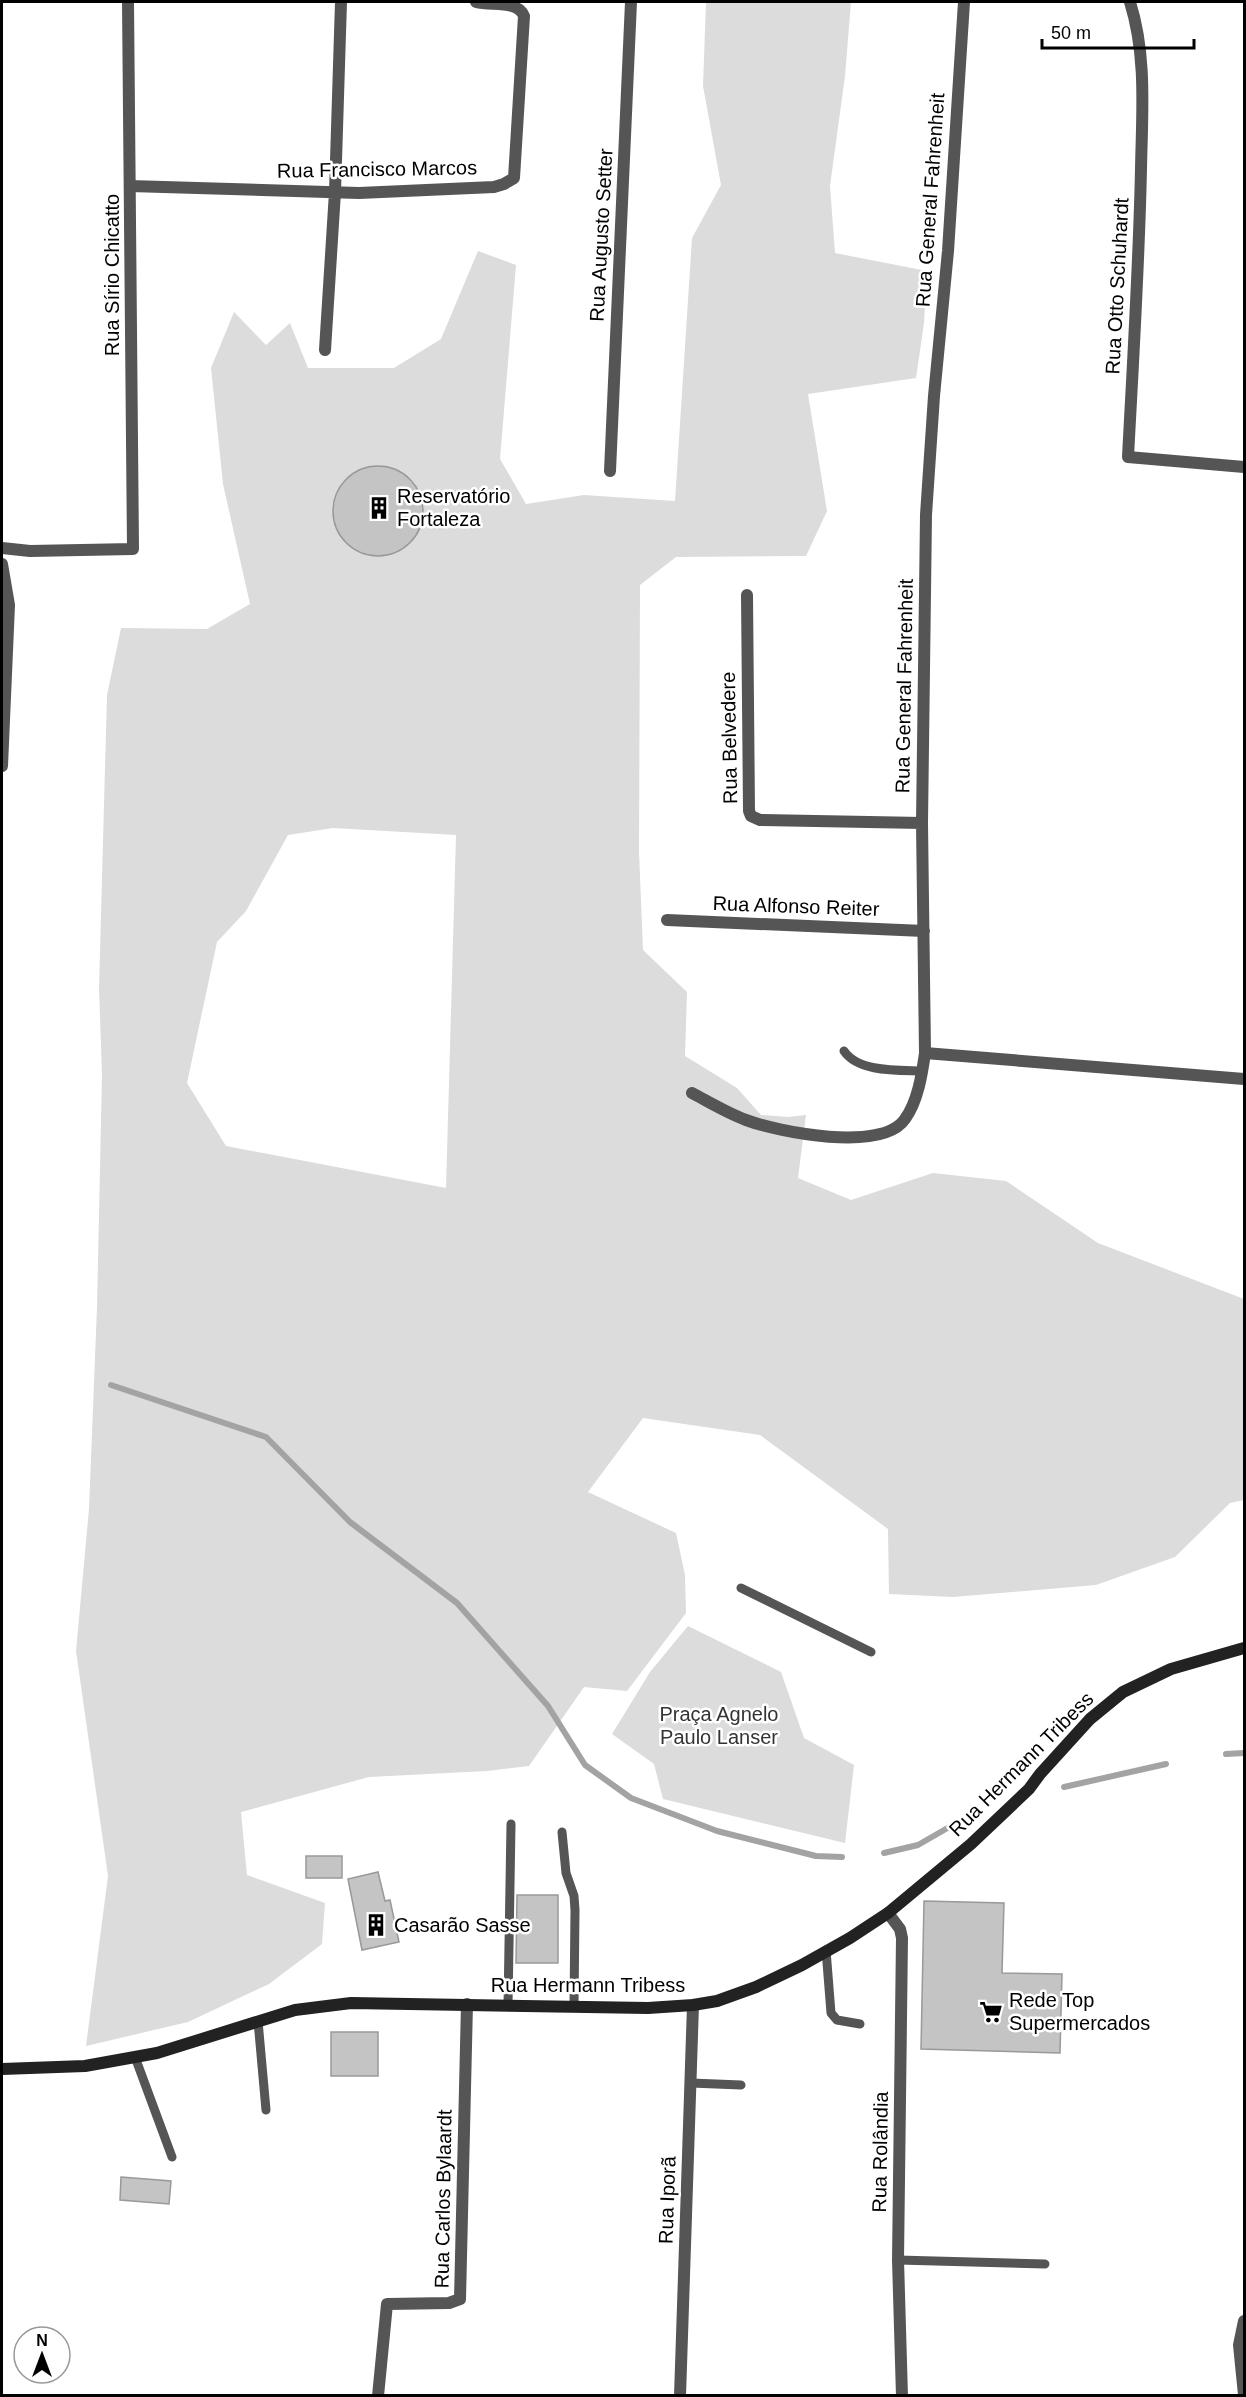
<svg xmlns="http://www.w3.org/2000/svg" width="1246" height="2397" font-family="Helvetica,sans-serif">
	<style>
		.green { fill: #dcdcdc; fill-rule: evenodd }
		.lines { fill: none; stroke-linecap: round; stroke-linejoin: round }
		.stream { stroke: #a3a3a3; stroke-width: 6 }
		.building { fill: #c4c4c4; stroke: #999; stroke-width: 1.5 }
		.service { stroke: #555; stroke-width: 9 }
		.minor { stroke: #555; stroke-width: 12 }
		.secondary { stroke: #222; stroke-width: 12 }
		.labels { text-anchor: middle; stroke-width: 5; stroke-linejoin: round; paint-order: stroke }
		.street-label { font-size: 20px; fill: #000; stroke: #fff }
		.poi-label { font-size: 20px; fill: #000; stroke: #fff; text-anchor: start }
		.park-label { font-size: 20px; fill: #333; stroke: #fff }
	</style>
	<rect width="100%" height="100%" fill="#fff"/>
	<!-- green -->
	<path class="green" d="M706,2H851L845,76L830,186L835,253L927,271L924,323L916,378L808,394L827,511L806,556L676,557L640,585L639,852L643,950L687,992L685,1056L737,1088L761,1115L788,1117L806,1115L798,1178L851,1200L933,1173L1006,1181L1098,1243L1244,1299V1500L1230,1503L1175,1557L1096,1585L953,1597L889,1594L888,1529L760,1435L643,1418L588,1492L676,1533L685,1575L686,1613L627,1691L584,1687L529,1766L487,1771L369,1777L241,1812L247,1875L325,1903L322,1944L269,1984L188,2022L86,2046L108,1876L76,1651L89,1509L97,1307L102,1075L99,988L107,695L121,628L207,629L250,604L223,484L211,368L234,312L266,345L290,323L308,368H394L441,339L478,251L516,265L500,459L526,504L584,495L675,501L692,238L721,185L703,86ZM333,828L456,835L446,1188L226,1146L187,1083L217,942L246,911L288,835Z
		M688,1626L781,1672L804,1738L854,1765L845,1843L663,1799L654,1764L612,1734L650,1672Z"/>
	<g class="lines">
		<!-- stream -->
		<path class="stream" d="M111,1385L266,1437L350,1522L457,1603L548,1706L585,1765L631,1798L717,1831L816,1856L842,1857
			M1226,1754L1244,1753
			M1064,1787L1166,1764
			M884,1853L918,1845L951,1826"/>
	</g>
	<!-- building -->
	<path class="building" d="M333 511a45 45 0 1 1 90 0a45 45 0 1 1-90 0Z
		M306,1856H342V1878H306Z
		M378,1872L385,1901L390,1900L399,1942L362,1950L348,1879Z
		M517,1895H558V1963H516Z
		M924,1901L1004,1903L1002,1973L1062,1974L1060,2053L921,2049Z
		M331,2032H378V2076H331Z
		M121,2177L171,2181L169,2204L120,2200Z"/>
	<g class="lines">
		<!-- service -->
		<path class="service" d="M844,1051C859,1073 900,1070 923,1071
			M741,1588L871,1652
			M562,1832L566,1873L574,1896L575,1910L574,2006
			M826,1950L831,2013L837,2020L860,2024
			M508,2005L511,1824
			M258,2021L266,2110
			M135,2057L172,2157
			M691,2083L741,2085
			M898,2260L1045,2264"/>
		<!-- minor -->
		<path class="minor" d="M1130,2C1147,56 1142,113 1141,169C1139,265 1133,361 1128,457L1244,467
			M130,186L359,193L494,187L504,184L514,178L524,16C518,0 492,6 476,2
			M325,350L335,192L341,2
			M610,471L631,2
			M2,548L30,551L133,549L128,2
			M2,564L9,605L2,766
			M747,595L749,811L751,816L760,820L922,823
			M667,920L924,931
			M925,1053L1244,1079
			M692,1093C709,1102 727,1113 746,1120C778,1132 882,1153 905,1119C918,1101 922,1074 925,1053L922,823L926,515L934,396L948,251L964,2
			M888,1913L900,1929L902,1938L898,2260L902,2396
			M1244,2321L1239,2345L1244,2395
			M378,2396L387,2304L449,2303L460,2299L467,2004
			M680,2396L693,2005"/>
		<!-- secondary -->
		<path class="secondary" d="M2,2069L85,2066L157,2053L295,2010L351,2003L648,2008L693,2005L717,2001L756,1987L802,1965L850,1938L888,1913L971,1844L1029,1789L1040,1774L1090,1719L1123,1692L1171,1669L1244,1648"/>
	</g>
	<!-- icons -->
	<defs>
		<g id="building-bare" transform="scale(1.8)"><path d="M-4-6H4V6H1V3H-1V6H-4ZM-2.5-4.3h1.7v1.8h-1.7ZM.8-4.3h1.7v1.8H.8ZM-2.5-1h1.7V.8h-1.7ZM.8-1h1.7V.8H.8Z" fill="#000" stroke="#fff" stroke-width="2.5" paint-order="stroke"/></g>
		<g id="supermarket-bare" transform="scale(1.8)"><path d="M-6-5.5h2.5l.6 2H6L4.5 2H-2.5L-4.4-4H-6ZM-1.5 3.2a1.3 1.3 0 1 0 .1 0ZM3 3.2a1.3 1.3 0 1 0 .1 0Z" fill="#000" stroke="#fff" stroke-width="2.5" paint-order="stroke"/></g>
	</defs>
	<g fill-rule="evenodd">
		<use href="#building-bare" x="379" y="508"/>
		<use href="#building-bare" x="376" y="1925"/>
		<use href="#supermarket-bare" x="991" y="2012"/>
	</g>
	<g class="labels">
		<!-- street labels -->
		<g class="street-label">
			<text transform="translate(377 169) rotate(-1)" y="7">Rua Francisco Marcos</text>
			<text transform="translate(930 200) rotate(-86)" y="7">Rua General Fahrenheit</text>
			<text transform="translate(601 235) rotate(-87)" y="7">Rua Augusto Setter</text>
			<text transform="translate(112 275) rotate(-90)" y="7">Rua Sírio Chicatto</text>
			<text transform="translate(1117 286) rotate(-87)" y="7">Rua Otto Schuhardt</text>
			<text transform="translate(904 686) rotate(-89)" y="7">Rua General Fahrenheit</text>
			<text transform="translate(729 738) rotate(-91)" y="7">Rua Belvedere</text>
			<text transform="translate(796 906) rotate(2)" y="7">Rua Alfonso Reiter</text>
			<text transform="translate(1021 1764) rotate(-45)" y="7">Rua Hermann Tribess</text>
			<text x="588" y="1992">Rua Hermann Tribess</text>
			<text transform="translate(880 2152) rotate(-89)" y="7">Rua Rolândia</text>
			<text transform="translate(443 2199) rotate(-89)" y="7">Rua Carlos Bylaardt</text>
			<text transform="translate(667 2200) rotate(-88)" y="7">Rua Iporã</text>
		</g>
		<!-- poi labels -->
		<g class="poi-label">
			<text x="397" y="503">Reservatório<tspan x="397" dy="23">Fortaleza</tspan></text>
			<text x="394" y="1932">Casarão Sasse</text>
			<text x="1009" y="2007">Rede Top<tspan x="1009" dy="23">Supermercados</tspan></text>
		</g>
		<!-- park labels -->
		<g class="park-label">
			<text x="719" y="1721">Praça Agnelo<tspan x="719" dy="23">Paulo Lanser</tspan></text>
		</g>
	</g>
	<!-- border -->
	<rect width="1246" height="2397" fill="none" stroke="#000000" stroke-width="6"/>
	<!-- north arrow -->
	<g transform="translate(42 2355)"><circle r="28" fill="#ffffff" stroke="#999999" stroke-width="1.5"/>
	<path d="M0-4.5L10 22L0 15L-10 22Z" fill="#000000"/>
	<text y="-9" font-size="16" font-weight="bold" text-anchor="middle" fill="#000000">N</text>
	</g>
	<!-- scale -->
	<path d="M1042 39v9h152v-9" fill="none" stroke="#000000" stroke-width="3"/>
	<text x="1051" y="39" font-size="18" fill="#000000" stroke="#ffffff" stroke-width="4.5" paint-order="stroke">50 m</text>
</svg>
